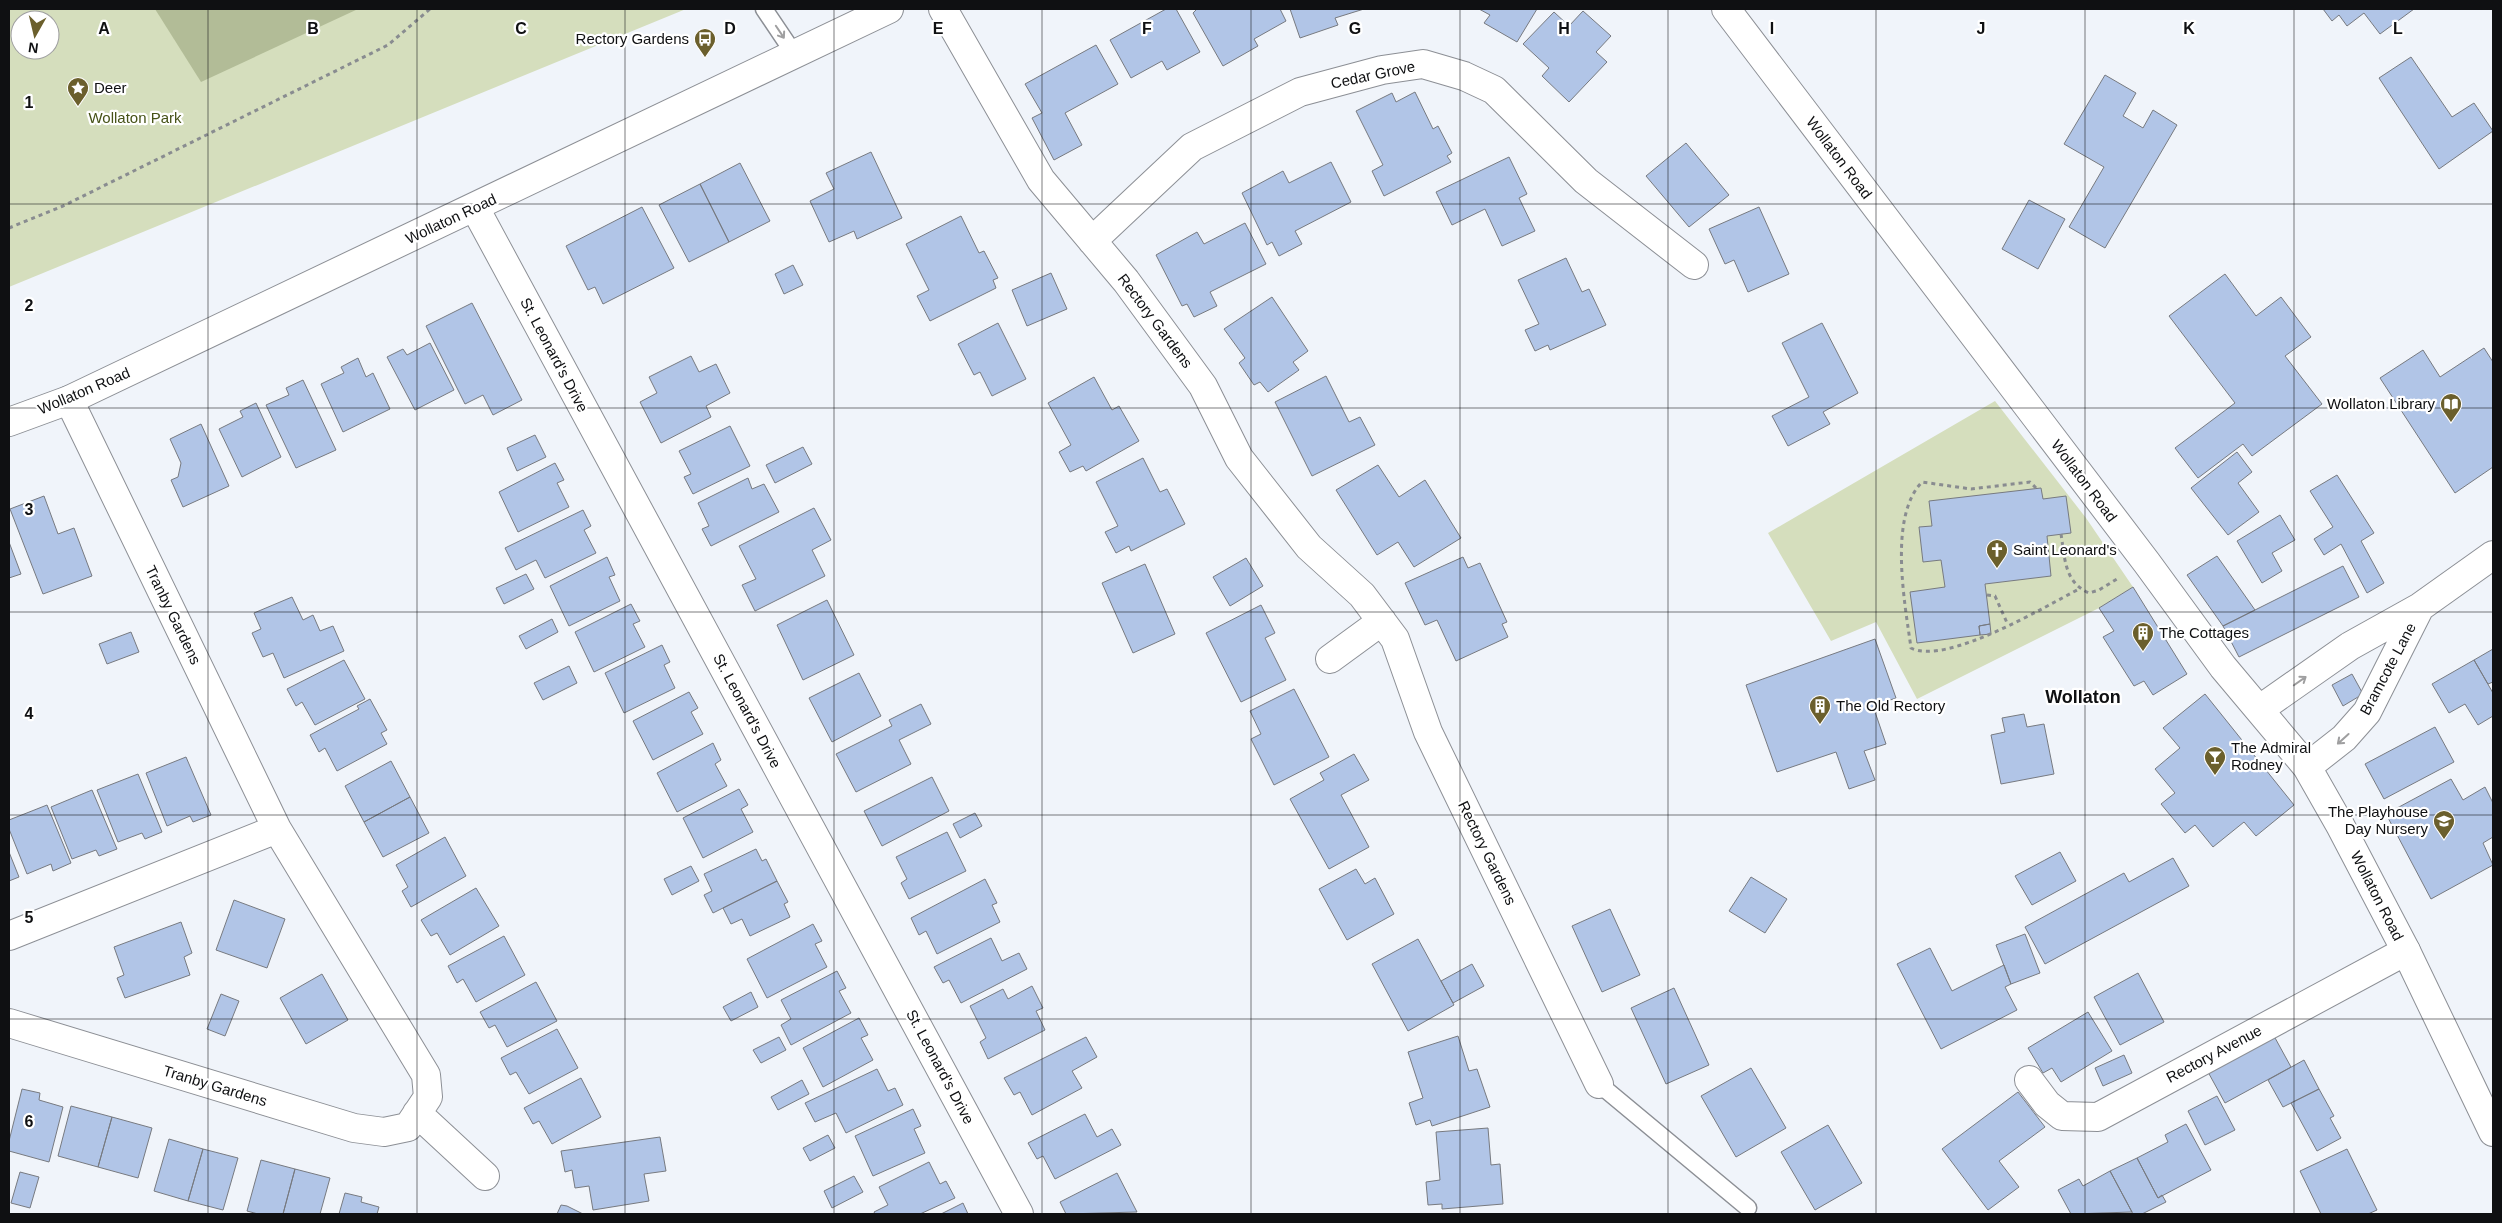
<svg xmlns="http://www.w3.org/2000/svg" width="2502" height="1223" font-family="Arial,sans-serif">
	<style>
		.green { fill: #d5debd; fill-rule: evenodd }
		.forest { fill: #b2bc97 }
		.building { fill: #b1c5e7; stroke: #777a80 }
		.lines { fill: none; stroke-linecap: round; stroke-linejoin: round }
		.lane-casing { stroke: #8c8f95; stroke-width: 19 }
		.street-casing { stroke: #8c8f95; stroke-width: 30 }
		.secondary-casing { stroke: #8c8f95; stroke-width: 30 }
		.path { stroke: #898c90; stroke-width: 3; stroke-dasharray: 4 4; stroke-linecap: butt }
		.lane { stroke: #fff; stroke-width: 16 }
		.street { stroke: #fff; stroke-width: 28 }
		.secondary { stroke: #fff; stroke-width: 28 }
		.oneway { stroke: #9f9fa0 }
		.grid { fill: none; stroke: #0f1012; stroke-width: 1; stroke-opacity: 0.55 }
		.labels { text-anchor: middle; stroke-width: 4.5; stroke-linejoin: round; paint-order: stroke }
		.poi-label { font-size: 15px; fill: #0f1012; stroke: #fff; text-anchor: start }
		.street-label { font-size: 15px; fill: #0f1012; stroke: #fff }
		.park-label { font-size: 15px; fill: #465217; stroke: #fff }
		.quarter-label { font-size: 18px; font-weight: bold; fill: #0f1012; stroke: #fff }
		.grid-label { font-size: 16px; text-anchor: middle; font-weight: bold; fill: #0f1012; stroke: #fff; stroke-width: 4.5; stroke-linejoin: round; paint-order: stroke }
	</style>
	<rect width="100%" height="100%" fill="#f0f4fa"/>
	<!-- green -->
	<path class="green" d="M9,9H686L9,287ZM20,20H50V50H20Z
		M1995,401L2086,518L2133,587L2099,608L1917,699L1876,622L1831,641L1768,533Z"/>
	<!-- forest -->
	<path class="forest" d="M155,9H358L201,82Z"/>
	<!-- building -->
	<path class="building" d="M1166,9H1176L1200,52L1167,70L1162,61L1131,78L1110,40Z
		M1197,9H1280L1286,21L1254,39L1258,46L1223,66L1193,13Z
		M1290,9H1364L1335,18L1338,25L1300,38Z
		M1479,9H1537L1517,42L1484,23L1490,15Z
		M2323,9H2414L2380,34L2364,13L2347,26L2339,15L2332,21Z
		M1583,11L1611,36L1596,52L1607,62L1569,102L1542,76L1549,68L1523,44L1554,12L1569,26Z
		M1096,45L1118,84L1065,113L1082,145L1054,160L1032,118L1042,113L1025,84Z
		M2411,57L2452,117L2474,103L2493,131L2439,169L2379,78Z
		M2105,75L2136,93L2123,116L2143,128L2153,110L2177,125L2105,248L2069,227L2104,167L2064,144Z
		M1415,92L1433,129L1438,126L1452,153L1447,156L1451,162L1384,196L1372,171L1383,165L1356,111L1392,93L1396,102Z
		M1686,143L1729,195L1689,227L1646,176Z
		M871,152L902,218L857,239L854,231L829,242L810,201L834,189L826,173Z
		M1509,157L1527,194L1519,198L1535,231L1502,246L1485,209L1452,225L1436,192Z
		M1331,162L1351,202L1295,231L1302,244L1279,256L1272,242L1267,245L1242,193L1283,171L1289,183Z
		M740,163L770,221L729,242L700,184Z
		M700,184L729,242L689,262L659,205Z
		M2029,200L2065,219L2038,269L2002,249Z
		M642,207L674,268L603,304L595,287L588,290L566,246Z
		M1759,207L1789,274L1748,292L1734,260L1725,264L1709,229Z
		M961,216L979,253L984,251L998,278L993,280L996,288L930,321L917,296L929,290L906,244Z
		M1245,223L1266,264L1210,292L1217,306L1194,317L1187,304L1182,306L1156,255L1197,232L1204,244Z
		M1566,258L1582,292L1589,289L1606,325L1550,350L1548,345L1535,351L1525,330L1539,324L1518,280Z
		M793,265L803,285L784,294L775,274Z
		M1051,273L1067,309L1027,326L1012,290Z
		M2225,274L2256,316L2281,297L2311,337L2285,356L2322,404L2252,456L2243,444L2198,478L2175,448L2235,403L2169,316Z
		M1272,297L1308,351L1293,362L1299,370L1268,392L1260,382L1254,385L1239,363L1245,358L1224,329Z
		M472,303L522,400L493,415L483,395L465,404L426,326Z
		M998,323L1026,379L992,396L980,372L974,375L958,344Z
		M1822,323L1858,393L1823,412L1830,424L1788,446L1772,416L1809,397L1782,343Z
		M430,343L454,390L415,410L387,357L403,349L407,355Z
		M2484,348L2493,362V467L2455,493L2380,378L2423,350L2440,377Z
		M691,356L699,372L716,364L730,393L706,406L711,417L661,443L640,402L657,393L649,377Z
		M358,358L366,377L373,373L390,409L343,432L321,384L344,373L341,367Z
		M1326,376L1349,422L1360,417L1375,445L1312,476L1275,402Z
		M1094,377L1112,410L1119,406L1139,441L1086,471L1083,466L1070,472L1059,452L1071,445L1048,403Z
		M303,380L336,450L296,468L266,405L289,395L286,388Z
		M256,403L281,457L242,477L219,429L243,417L240,411Z
		M201,424L229,486L183,507L171,480L178,477L181,463L170,439Z
		M730,426L750,466L693,494L684,477L691,474L679,451Z
		M535,435L546,457L517,471L507,448Z
		M803,447L812,464L775,483L766,465Z
		M2237,452L2252,472L2238,483L2259,512L2228,535L2191,488Z
		M1143,458L1160,492L1167,489L1185,524L1131,551L1129,546L1116,553L1105,532L1118,526L1096,482Z
		M555,463L564,480L557,483L569,507L518,532L499,492Z
		M1378,465L1399,497L1425,480L1461,538L1414,567L1398,542L1377,555L1336,490Z
		M2337,475L2374,533L2361,541L2384,583L2367,593L2341,544L2324,555L2314,539L2333,527L2310,491Z
		M748,478L752,489L764,484L779,512L711,546L702,529L709,526L698,503Z
		M2041,488L2043,499L2066,496L2071,533L2047,536L2051,576L1985,584L1990,624L1979,626L1980,635L1917,643L1910,592L1945,587L1941,560L1923,562L1919,527L1932,526L1929,501Z
		M44,496L58,534L74,528L92,576L43,594L10,509Z
		M814,508L831,540L812,550L825,576L755,611L742,585L756,579L739,546Z
		M583,510L591,526L584,530L596,553L545,578L536,560L516,570L505,548Z
		M2280,515L2295,540L2272,553L2282,571L2262,583L2237,541Z
		M9,542L21,574L9,578Z
		M2217,556L2255,610L2223,626L2187,575Z
		M607,557L615,575L609,577L620,601L569,626L550,586Z
		M1463,557L1468,568L1480,563L1507,622L1502,624L1508,637L1456,661L1437,620L1425,625L1405,583Z
		M1246,558L1263,586L1230,606L1213,577Z
		M1145,564L1175,634L1133,653L1102,583Z
		M2343,566L2359,597L2239,657L2223,626Z
		M526,574L534,589L504,604L496,588Z
		M2133,587L2187,674L2153,695L2144,681L2134,686L2103,637L2114,631L2099,608Z
		M292,597L303,620L313,615L320,631L333,626L344,651L284,678L273,653L263,657L252,633L261,629L254,613Z
		M827,600L854,655L803,680L777,625Z
		M631,604L640,621L633,624L645,647L594,672L575,632Z
		M1261,605L1275,633L1265,638L1286,680L1241,702L1206,633Z
		M552,619L558,632L526,649L519,636Z
		M1990,624L1991,634L1980,635L1979,626Z
		M131,632L139,652L107,664L99,644Z
		M1875,639L1896,698L1873,706L1886,744L1864,751L1875,780L1849,789L1836,752L1777,772L1746,685Z
		M662,645L670,662L664,665L675,688L624,713L605,673Z
		M2493,649V682L2488,684L2474,660Z
		M344,660L365,699L315,725L302,702L296,706L287,689Z
		M2474,660L2493,693V716L2478,725L2465,704L2449,713L2432,684Z
		M569,666L577,683L543,700L534,683Z
		M859,673L881,716L832,742L809,698Z
		M2352,674L2363,694L2343,706L2332,685Z
		M1294,689L1329,757L1274,785L1251,739L1261,734L1250,711Z
		M689,692L698,708L691,712L703,734L653,760L633,721Z
		M2205,694L2294,805L2256,836L2244,822L2213,847L2195,825L2185,833L2161,804L2175,793L2155,769L2180,748L2163,728Z
		M370,699L387,730L381,733L387,744L337,771L325,748L319,752L310,735L359,709L357,706Z
		M921,704L931,724L899,740L911,764L856,792L836,754L892,726L889,720Z
		M2024,714L2027,727L2044,724L2054,774L2001,784L1991,735L2005,732L2002,718Z
		M2435,727L2454,762L2384,799L2365,764Z
		M713,743L721,760L715,764L727,786L677,812L657,773Z
		M1354,754L1369,780L1341,795L1369,847L1329,869L1290,799L1324,780L1320,773Z
		M186,757L211,815L193,822L190,816L167,826L146,773Z
		M391,761L410,797L364,822L345,786Z
		M138,774L162,832L145,839L142,833L118,842L97,790Z
		M932,777L949,811L882,846L864,811Z
		M2451,779L2463,800L2485,787L2493,803V837L2483,843L2493,865L2431,899L2386,814Z
		M739,789L748,805L741,809L753,832L703,858L683,818Z
		M92,790L117,849L99,856L96,850L72,859L51,807Z
		M410,797L429,833L383,857L364,822Z
		M47,805L71,863L53,871L51,864L27,874L9,829V820Z
		M975,813L982,826L960,838L953,824Z
		M947,832L966,871L909,899L901,883L907,879L896,857Z
		M445,837L466,876L411,907L402,891L408,887L396,865Z
		M756,849L762,861L766,859L777,881L713,913L704,895L712,891L704,874Z
		M9,852L19,877L9,881Z
		M2060,852L2076,881L2032,905L2015,876Z
		M2173,858L2189,886L2045,964L2025,927L2124,873L2129,882Z
		M691,866L699,881L672,895L664,879Z
		M1356,869L1365,884L1375,878L1394,914L1347,940L1319,889Z
		M1751,877L1787,899L1765,933L1729,911Z
		M985,879L997,903L992,905L1000,922L937,954L926,931L919,935L911,918Z
		M777,881L788,902L784,904L790,917L750,936L742,919L731,924L723,908Z
		M476,888L499,926L450,955L437,933L431,936L421,920Z
		M234,900L285,919L267,968L216,950Z
		M1610,909L1640,975L1602,992L1572,926Z
		M181,922L192,953L184,957L190,975L125,998L117,978L124,975L114,947Z
		M813,924L822,941L815,944L827,967L767,998L747,959Z
		M2025,934L2040,973L2011,984L1996,945Z
		M504,936L525,975L476,1002L463,979L457,983L448,966Z
		M991,938L1002,961L1019,953L1027,969L961,1003L949,980L943,983L934,967Z
		M1418,939L1454,1005L1408,1031L1372,964Z
		M1930,948L1952,991L2004,965L2011,984L2005,987L2017,1010L1941,1049L1897,964Z
		M1472,964L1484,986L1453,1003L1441,981Z
		M837,971L846,988L839,991L851,1013L791,1045L781,1025L791,1019L781,1000Z
		M2138,973L2164,1022L2120,1045L2094,997Z
		M322,974L348,1020L306,1044L280,998Z
		M536,982L557,1021L507,1047L495,1025L489,1028L480,1012Z
		M1032,986L1043,1008L1036,1011L1045,1030L988,1059L980,1042L986,1038L970,1006L1003,989L1008,999Z
		M1674,988L1709,1065L1666,1084L1631,1008Z
		M751,992L758,1007L731,1021L723,1007Z
		M221,994L239,1001L225,1036L207,1029Z
		M2088,1012L2112,1051L2061,1082L2052,1068L2043,1073L2028,1048Z
		M859,1018L868,1035L861,1038L873,1060L823,1087L803,1048Z
		M557,1029L578,1068L529,1094L516,1072L510,1075L501,1058Z
		M1458,1036L1469,1071L1477,1069L1490,1107L1432,1126L1430,1120L1416,1125L1409,1103L1423,1098L1408,1052Z
		M2274,1036L2291,1067L2225,1103L2208,1072Z
		M779,1037L786,1050L761,1063L753,1050Z
		M1086,1037L1097,1057L1072,1071L1082,1088L1032,1115L1020,1092L1014,1095L1004,1078Z
		M2124,1055L2132,1073L2103,1086L2095,1068Z
		M2304,1060L2319,1089L2283,1107L2268,1080Z
		M1751,1068L1786,1128L1736,1157L1701,1096Z
		M877,1069L888,1091L895,1088L903,1105L846,1133L836,1113L815,1122L805,1103Z
		M581,1078L601,1117L552,1144L539,1121L533,1124L524,1108Z
		M802,1080L809,1094L778,1110L771,1097Z
		M22,1089L40,1093L39,1100L63,1107L49,1162L9,1151V1141Z
		M2319,1089L2334,1116L2330,1118L2341,1138L2317,1151L2291,1103Z
		M2018,1092L2045,1127L1999,1161L2019,1187L1988,1210L1942,1149Z
		M2217,1096L2235,1130L2205,1145L2188,1111Z
		M71,1106L112,1117L98,1167L58,1156Z
		M913,1109L921,1126L914,1129L925,1153L873,1176L855,1136Z
		M1085,1114L1097,1137L1112,1129L1121,1145L1055,1179L1043,1156L1037,1159L1028,1143Z
		M112,1117L152,1128L138,1178L98,1167Z
		M2186,1124L2211,1170L2158,1198L2137,1158L2168,1142L2165,1135Z
		M1828,1125L1862,1183L1815,1210L1781,1152Z
		M1488,1128L1491,1165L1500,1164L1503,1204L1442,1209V1204L1428,1205L1426,1182L1440,1180L1436,1132Z
		M828,1135L835,1148L810,1161L803,1148Z
		M660,1137L666,1171L644,1174L649,1201L593,1210L589,1186L575,1188L572,1170L565,1172L561,1151Z
		M169,1139L203,1149L188,1201L154,1191Z
		M203,1149L238,1158L223,1210L188,1201Z
		M2347,1149L2377,1210L2368,1214H2321L2300,1171Z
		M2137,1158L2158,1198L2162,1195L2166,1202L2142,1214H2133L2110,1171Z
		M261,1160L295,1169L283,1214H258L247,1211Z
		M929,1162L940,1184L946,1181L955,1198L920,1214H875L874,1212L888,1205L879,1187Z
		M295,1169L330,1178L320,1214H283Z
		M2110,1171L2132,1212L2071,1214L2058,1190L2079,1179L2083,1186Z
		M20,1172L39,1177L30,1208L11,1203Z
		M1117,1173L1137,1212L1066,1214L1060,1202Z
		M854,1176L863,1192L832,1208L824,1191Z
		M345,1193L362,1197L361,1202L379,1207L377,1214H339Z
		M963,1203L968,1214H941Z
		M561,1205L567,1206L583,1214H557Z"/>
	<g class="lines">
		<!-- lane casing -->
		<g class="lane-casing">
			<path id="lane" d="M764,9L795,55
				M1599,1084L1748,1208"/>
		</g>
		<!-- street casing -->
		<g class="street-casing">
			<path id="street" d="M943,9L1041,180L1126,281L1203,386L1239,458L1309,547L1362,595L1395,639L1428,732L1599,1084
				M475,208L1019,1214
				M1092,241L1192,147L1300,92L1382,70L1423,64L1464,76L1494,90L1586,181L1694,265
				M1330,659L1382,621
				M9,936L277,829
				M9,1023L354,1128L384,1132L408,1127L428,1097L426,1075L277,829L69,400
				M2029,1080L2047,1104L2062,1116L2098,1117L2406,951
				M417,1113L485,1176"/>
		</g>
		<!-- secondary casing -->
		<g class="secondary-casing">
			<path id="secondary" d="M1726,9L2147,563L2223,667L2307,767L2340,825L2406,951L2493,1132
				M9,422L69,400L889,9
				M2260,709L2350,646L2420,607L2493,555
				M2307,767L2344,738L2367,712L2420,607"/>
		</g>
		<!-- path -->
		<path class="path" d="M9,228L63,206L388,45L430,9
			M2036,488L2030,482L1971,489L1922,482C1888,517 1905,604 1911,648C1946,666 2046,606 2079,589
			M2061,534C2065,558 2064,582 2089,593L2099,590L2117,579
			M1987,595L1995,596L2008,625"/>
		<!-- lane -->
		<use href="#lane" class="lane"/>
		<!-- street -->
		<use href="#street" class="street"/>
		<!-- secondary -->
		<use href="#secondary" class="secondary"/>
	</g>
	<!-- one-way arrows -->
	<defs><path id="oneway-shaft" d="M-6 0H5M1.5-3L5.5 0L1.5 3" fill="none" stroke-width="1.6" stroke-linecap="round" stroke-linejoin="round" transform="scale(1.25)"/></defs>
	<g class="oneway">
		<use href="#oneway-shaft" transform="translate(780 32) rotate(56)"/>
		<use href="#oneway-shaft" transform="translate(2300 681) rotate(-35)"/>
		<use href="#oneway-shaft" transform="translate(2343 739) rotate(138)"/>
	</g>
	<!-- grid -->
	<path class="grid" d="M208,9V1214M417,9V1214M625,9V1214M834,9V1214M1042,9V1214M1251,9V1214M1460,9V1214M1668,9V1214M1876,9V1214M2085,9V1214M2294,9V1214M9,204H2493M9,408H2493M9,612H2493M9,815H2493M9,1019H2493"/>
	<!-- icons -->
	<defs>
		<g id="bus-pin" transform="scale(1.125)"><path d="M0 17L-7.5 6A9.5 9.5 0 1 1 7.5 6Z" fill="#6b5f2c" stroke="#fff"/><path d="M-5-6H5V4H4V6H2V4H-2V6H-4V4H-5ZM-3.5-4V0h7V-4ZM-3.5 1.2v1.5H-2V1.2ZM2 1.2v1.5H3.5V1.2Z" fill="#fff"/></g>
		<g id="sight-pin" transform="scale(1.125)"><path d="M0 17L-7.5 6A9.5 9.5 0 1 1 7.5 6Z" fill="#6b5f2c" stroke="#fff"/><path d="M0-6L1.8-2.2L6-1.7L2.9 1.2L3.7 5.4L0 3.3L-3.7 5.4L-2.9 1.2L-6-1.7L-1.8-2.2Z" fill="#fff"/></g>
		<g id="library-pin" transform="scale(1.125)"><path d="M0 17L-7.5 6A9.5 9.5 0 1 1 7.5 6Z" fill="#6b5f2c" stroke="#fff"/><path d="M-6-4Q-3-5.5-.7-3.5V5Q-3 3-6 4ZM6-4Q3-5.5 .7-3.5V5Q3 3 6 4Z" fill="#fff"/></g>
		<g id="church-pin" transform="scale(1.125)"><path d="M0 17L-7.5 6A9.5 9.5 0 1 1 7.5 6Z" fill="#6b5f2c" stroke="#fff"/><path d="M-1.2-6h2.4v3.5h3.3v2.4h-3.3V6h-2.4V-.1h-3.3v-2.4h3.3Z" fill="#fff"/></g>
		<g id="building-pin" transform="scale(1.125)"><path d="M0 17L-7.5 6A9.5 9.5 0 1 1 7.5 6Z" fill="#6b5f2c" stroke="#fff"/><path d="M-4-6H4V6H1V3H-1V6H-4ZM-2.5-4.3h1.7v1.8h-1.7ZM.8-4.3h1.7v1.8H.8ZM-2.5-1h1.7V.8h-1.7ZM.8-1h1.7V.8H.8Z" fill="#fff"/></g>
		<g id="bar-pin" transform="scale(1.125)"><path d="M0 17L-7.5 6A9.5 9.5 0 1 1 7.5 6Z" fill="#6b5f2c" stroke="#fff"/><path d="M-6-5H6L.8 .8V4.5H3.5V6h-7V4.5H-.8V.8Z" fill="#fff"/></g>
		<g id="school-pin" transform="scale(1.125)"><path d="M0 17L-7.5 6A9.5 9.5 0 1 1 7.5 6Z" fill="#6b5f2c" stroke="#fff"/><path d="M0-5L7-2L0 1L-7-2ZM-4 1L0 2.5L4 1V4Q0 6-4 4Z" fill="#fff"/></g>
	</defs>
	<g fill-rule="evenodd">
		<use href="#bus-pin" x="705" y="39"/>
		<use href="#sight-pin" x="78" y="88"/>
		<use href="#library-pin" x="2451" y="404"/>
		<use href="#church-pin" x="1997" y="550"/>
		<use href="#building-pin" x="2143" y="633"/>
		<use href="#building-pin" x="1820" y="706"/>
		<use href="#bar-pin" x="2215" y="757"/>
		<use href="#school-pin" x="2444" y="821"/>
	</g>
	<g class="labels">
		<!-- poi labels -->
		<g class="poi-label">
			<text x="689" y="44" text-anchor="end">Rectory Gardens</text>
			<text x="94" y="93">Deer</text>
			<text x="2435" y="409" text-anchor="end">Wollaton Library</text>
			<text x="2013" y="555">Saint Leonard's</text>
			<text x="2159" y="638">The Cottages</text>
			<text x="1836" y="711">The Old Rectory</text>
			<text x="2231" y="753">The Admiral<tspan x="2231" dy="17">Rodney</tspan></text>
			<text x="2428" y="817" text-anchor="end">The Playhouse<tspan x="2428" dy="17">Day Nursery</tspan></text>
		</g>
		<!-- street labels -->
		<g class="street-label">
			<text transform="translate(1373 75) rotate(-12)" y="5">Cedar Grove</text>
			<text transform="translate(1839 158) rotate(53)" y="5">Wollaton Road</text>
			<text transform="translate(451 219) rotate(-25)" y="5">Wollaton Road</text>
			<text transform="translate(1155 321) rotate(53)" y="5">Rectory Gardens</text>
			<text transform="translate(554 355) rotate(62)" y="5">St. Leonard's Drive</text>
			<text transform="translate(84 391) rotate(-23)" y="5">Wollaton Road</text>
			<text transform="translate(2084 481) rotate(53)" y="5">Wollaton Road</text>
			<text transform="translate(173 615) rotate(64)" y="5">Tranby Gardens</text>
			<text transform="translate(2388 669) rotate(-62)" y="5">Bramcote Lane</text>
			<text transform="translate(747 711) rotate(62)" y="5">St. Leonard's Drive</text>
			<text transform="translate(1487 853) rotate(64)" y="5">Rectory Gardens</text>
			<text transform="translate(2377 896) rotate(63)" y="5">Wollaton Road</text>
			<text transform="translate(2214 1054) rotate(-28)" y="5">Rectory Avenue</text>
			<text transform="translate(940 1067) rotate(62)" y="5">St. Leonard's Drive</text>
			<text transform="translate(215 1086) rotate(17)" y="5">Tranby Gardens</text>
		</g>
		<!-- park labels -->
		<g class="park-label">
			<text x="135" y="123">Wollaton Park</text>
		</g>
		<!-- quarter labels -->
		<g class="quarter-label">
			<text x="2083" y="703">Wollaton</text>
		</g>
	</g>
	<g class="grid-label">
		<text x="104" y="34">A</text>
		<text x="313" y="34">B</text>
		<text x="521" y="34">C</text>
		<text x="730" y="34">D</text>
		<text x="938" y="34">E</text>
		<text x="1147" y="34">F</text>
		<text x="1355" y="34">G</text>
		<text x="1564" y="34">H</text>
		<text x="1772" y="34">I</text>
		<text x="1981" y="34">J</text>
		<text x="2189" y="34">K</text>
		<text x="2398" y="34">L</text>
		<text x="29" y="108">1</text>
		<text x="29" y="311">2</text>
		<text x="29" y="515">3</text>
		<text x="29" y="719">4</text>
		<text x="29" y="923">5</text>
		<text x="29" y="1127">6</text>
	</g>
	<!-- border -->
	<rect width="2502" height="1223" fill="none" stroke="#0f1012" stroke-width="20"/>
	<!-- north arrow -->
	<g transform="translate(35 35) rotate(188)"><circle r="24" fill="#ffffff" stroke="#9f9fa0"/>
	<path d="M0-4L9 19L0 12L-9 19Z" fill="#6b5f2c"/>
	<text y="-8" font-size="14" font-weight="bold" text-anchor="middle" fill="#0f1012">N</text>
	</g>
</svg>
